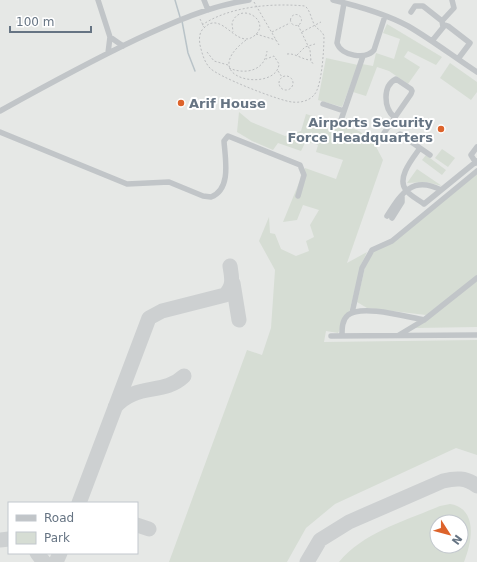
<svg xmlns="http://www.w3.org/2000/svg" width="477" height="562" font-family="'DejaVu Sans',sans-serif">
	<style>
		.built { fill: #e6e8e6; fill-rule: evenodd }
		.green { fill: #d6ddd4; fill-rule: evenodd }
		.lines { fill: none; stroke-linecap: round; stroke-linejoin: round }
		.stream { stroke: #b9c3c8; stroke-width: 1.5 }
		.taxiway { stroke: #cdd0d1; stroke-width: 15 }
		.path { stroke: #bbbdbf; stroke-width: 1; stroke-dasharray: 2 2; stroke-linecap: butt }
		.minor { stroke: #c1c5c8; stroke-width: 5.5 }
		.poi-dot { fill: #dd632b; stroke: #fff; stroke-width: 1.5 }
		.labels { text-anchor: middle; stroke-width: 4; stroke-linejoin: round; paint-order: stroke }
		.poi-label { font-size: 13px; font-weight: bold; fill: #667483; stroke: #fff; text-anchor: start }
	</style>
	<rect width="100%" height="100%" fill="#f6f6f3"/>
	<!-- built -->
	<path class="built" d="M0,0H477V562H0ZM9,503H137V553H9ZM437,522H461V546H437Z"/>
	<!-- green -->
	<path class="green" d="M387,24L442,57L436,65L408,51L404,57L420,67L408,84L389,71L377,67L366,96L353,92L362,64L373,66L376,53L394,59L400,39L383,33Z
		M326,58L358,65L342,107L318,100Z
		M450,63L477,82V92L471,100L440,78Z
		M239,112L251,122L285,136L301,131L306,114L357,130L372,139L383,160L347,263L367,252L361,265L349,313L338,333L326,331L324,342L477,340V455L456,448L335,504L306,528L287,562H169L247,350L262,355L271,328L275,270L259,241L269,217L270,233L275,234L281,249L296,256L309,251L306,241L314,237L310,225L319,210L303,205L297,220L283,222L305,168L336,179L343,160L316,152L318,145L306,141L301,151L278,143L273,150L252,141L237,132Z
		M442,149L455,158L448,167L435,158Z
		M426,155L446,170L442,175L422,160Z
		M417,169L442,186L426,182L407,183Z
		M477,174V276L426,315L367,308L357,302L365,267L373,252Z
		M477,281V327L415,328Z
		M450,504C477,508 473,540 464,562H339C364,532 405,521 440,506ZM437,522H461V546H437Z"/>
	<g class="lines">
		<!-- stream -->
		<path class="stream" d="M175,0L180,17
			M182,21L188,53L195,71"/>
		<!-- taxiway -->
		<path class="taxiway" d="M233,283L239,320
			M115,407C137,382 163,396 184,376
			M79,503L149,318L162,311L225,295C234,285 232,279 230,266
			M137,525L149,529
			M0,540L9,539
			M37,553L44,562
			M56,562L60,553
			M307,562L320,540L349,522L443,481C455,478 466,477 477,486"/>
		<!-- path -->
		<path class="path" d="M254,2L279,45
			M290.5 20a5.5 5.5 0 1 1 11 0a5.5 5.5 0 1 1-11 0Z
			M200,19L204,27
			M202,25C230,6 273,3 305,6C310,10 311,18 314,24C316,29 322,30 324,36C324,48 322,87 314,95C309,101 300,103 292,102C280,101 215,76 209,67C204,61 202,53 200,45C199,39 199,32 204,28C222,9 236,50 254,36C273,22 240,0 232,23L233,32
			M298,25L310,50L311,61L314,65
			M272,32L290,23
			M302,32L321,22
			M256,34L276,40
			M246,40C194,80 277,93 279,64L274,56L266,59
			M207,52L214,61L228,65
			M287,54C296,53 302,60 311,60
			M297,55L305,47L315,44
			M229,68C245,75 265,71 267,51
			M278,71L282,77
			M279 83a7 7 0 1 1 14 0a7 7 0 1 1-14 0Z"/>
		<!-- minor -->
		<path class="minor" d="M98,0L110,37L123,46
			M204,0L208,10
			M333,0C358,6 386,14 408,26C432,40 454,57 477,72
			M344,3L337,43C341,56 366,60 374,50L385,16
			M411,12L415,6H423L442,21L443,27
			M442,21L454,8L452,0
			M432,41L445,25L448,26L470,43L458,59
			M108,53L110,37
			M323,104L344,111
			M0,111C45,86 91,61 137,39C174,22 209,6 249,0
			M394,117C384,108 382,86 396,79L411,89L412,91L411,94L384,133L385,137L391,140L400,134L430,155
			M341,120L363,56
			M0,132L127,184L169,182L203,196L211,197C232,189 225,158 224,141L228,136L300,165L304,175L298,196
			M420,148C413,158 396,178 406,190C410,196 419,200 424,204L477,161
			M476,163L471,155L477,147
			M387,216C401,194 412,175 441,190
			M392,218L402,202V197
			M352,313L362,268L372,250L392,241L477,171
			M399,335L424,320
			M331,336L477,335
			M342,336C342,328 342,320 348,315C362,304 407,317 424,320L477,278"/>
	</g>
	<!-- markers -->
	<g class="poi-dot">
		<circle cx="181" cy="103" r="4"/>
		<circle cx="441" cy="129" r="4"/>
	</g>
	<g class="labels">
		<!-- poi labels -->
		<g class="poi-label">
			<text x="189" y="108">Arif House</text>
			<text x="433" y="127" text-anchor="end">Airports Security<tspan x="433" dy="15">Force Headquarters</tspan></text>
		</g>
	</g>
	<!-- legend -->
	<rect x="8" y="502" width="130" height="52" fill="#ffffff" stroke="#c2c7cd"/>
	<rect x="16" y="515" width="20" height="6" fill="#c1c5c8" stroke="#c2c7cd"/>
	<text x="44" y="522" font-size="12" fill="#667483">Road</text>
	<rect x="16" y="532" width="20" height="12" fill="#d6ddd4" stroke="#c2c7cd"/>
	<text x="44" y="542" font-size="12" fill="#667483">Park</text>
	<!-- north arrow -->
	<g transform="translate(449 534) rotate(126)"><circle r="19" fill="#ffffff" stroke="#c2c7cd"/>
	<path d="M0-3L7 15L0 10L-7 15Z" fill="#dd632b"/>
	<text y="-6" font-size="11" font-weight="bold" text-anchor="middle" fill="#667483">N</text>
	</g>
	<!-- scale -->
	<path d="M10 26v6h81v-6" fill="none" stroke="#667483" stroke-width="2"/>
	<text x="16" y="26" font-size="12" fill="#667483" stroke="#ffffff" stroke-width="3" paint-order="stroke">100 m</text>
</svg>
